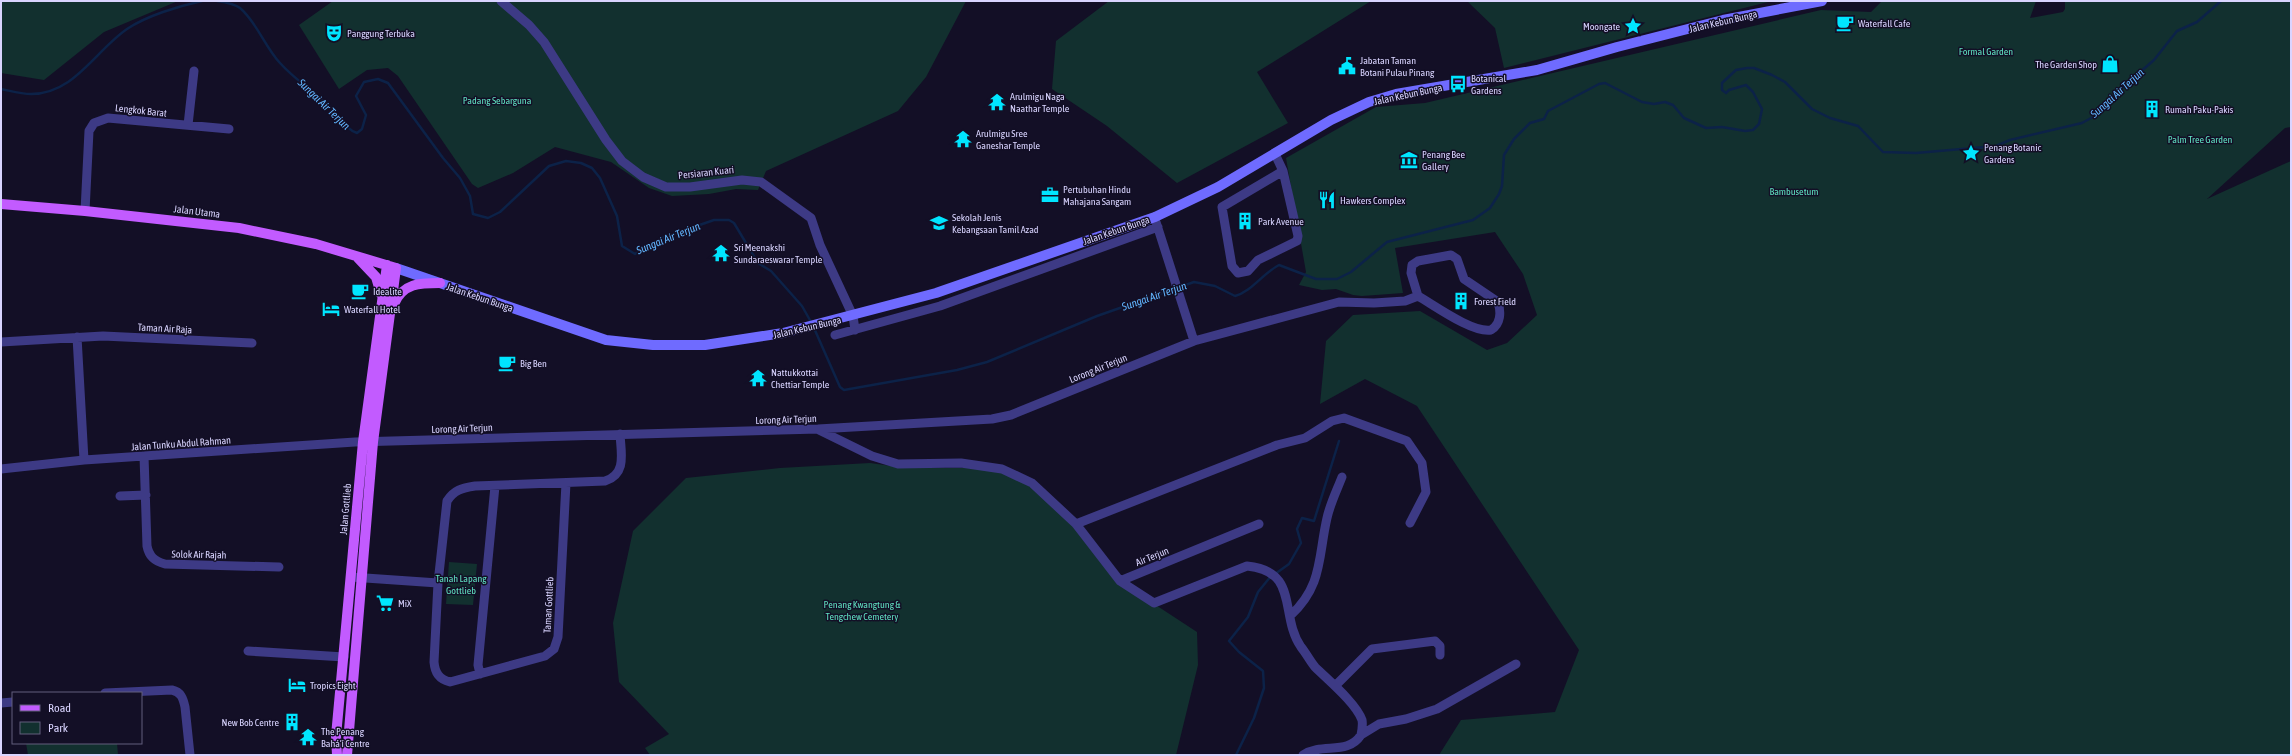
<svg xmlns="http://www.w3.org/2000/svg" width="2292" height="756" font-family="'Asap Condensed',sans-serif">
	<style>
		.green { fill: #12302f }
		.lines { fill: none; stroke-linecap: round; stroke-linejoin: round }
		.stream { stroke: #0c2248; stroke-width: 2.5 }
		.street { stroke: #3d3a85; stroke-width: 9 }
		.secondary { stroke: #6f6bff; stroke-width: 10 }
		.primary { stroke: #c25bff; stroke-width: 10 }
		.labels { text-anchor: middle; stroke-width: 3; stroke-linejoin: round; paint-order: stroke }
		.street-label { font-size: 10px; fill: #d9d4ff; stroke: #130f26 }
		.poi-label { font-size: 10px; fill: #d9d4ff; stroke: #130f26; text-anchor: start }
		.park-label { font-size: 10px; fill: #5fe0c0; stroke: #130f26 }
		.water-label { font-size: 11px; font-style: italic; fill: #62b6ff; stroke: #130f26 }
	</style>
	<rect width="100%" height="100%" fill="#130f26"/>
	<!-- green -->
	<path class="green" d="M1,1H178L104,32L44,80L1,73Z
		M333,1H966L926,77L898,111L766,171L758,190L736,189L709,194L672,196L649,188L611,162L555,147L513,173L478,188L472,184L398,76L388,68L367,70L339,89L299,25Z
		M1109,1H1371L1257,72L1288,123L1177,183L1107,126L1052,89L1056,41Z
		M1467,1H1772L1504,68L1495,28Z
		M1882,1H2036L2030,18L2063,12L2065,9V1H2291V127L2285,128L2207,199L2291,161V755H1439L1461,720L1555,712L1579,650L1417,406L1365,379L1320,404L1326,341L1353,315L1420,311L1487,350L1507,343L1537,315L1523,274L1495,232L1395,248L1403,293L1362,296L1353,295L1336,289L1322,290L1299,285L1306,272L1286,158L1376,107L1425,103L1821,10L1871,12Z
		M870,463L906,468H987L1027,478L1073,517L1116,579L1197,632L1198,665L1176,755H650L645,748L669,734L619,682L613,623L633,531L686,478L780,468Z
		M449,562L477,564L473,605L446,604Z
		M26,743H117L118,755H28Z"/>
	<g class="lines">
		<!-- stream -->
		<path class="stream" d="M217,1C224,2 235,4 240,8C256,21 265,47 280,63C295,80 315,92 331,108C340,116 345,129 357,133L362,129L366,115L356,96L364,82L378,79L388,83L443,158L460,178L470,196L473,214L488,218L500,212L549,166L566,161L581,163L592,168L600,178L617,216L622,246L635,254L662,238L714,220H729L734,223L758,263L771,271L802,306L811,322
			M1,89C11,91 21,94 31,94C74,94 95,51 127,29C146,16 179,6 202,1
			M814,328L840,387L844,390L957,370L987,362L1097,316L1194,282L1215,286L1235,296C1251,292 1262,274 1279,265L1316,279H1337L1351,272L1387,242L1473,220L1490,208L1499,194L1502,186L1504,155L1514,139L1530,123L1544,119L1548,111L1599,84L1605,83L1642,102L1654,104L1665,102L1673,105L1684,118L1706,128L1722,127L1745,131L1753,130L1759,124L1762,109L1753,92L1746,85L1729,90L1726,93L1722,90V83L1736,70L1747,68H1754L1772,75L1785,82L1812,109L1830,118L1858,126L1883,152L1916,153L1996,146L2010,140L2082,123L2093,117L2124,86L2154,60L2177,31L2197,22L2221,1
			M1275,574L1289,564L1301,543L1297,529L1302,518L1314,521L1339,441
			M1236,755L1254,718L1264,688L1263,671L1239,652L1229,641L1248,617L1258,592L1271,576"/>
		<!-- street -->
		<path class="street" d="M501,1L529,25L544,42L606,140L622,161L643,177L666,187H690L742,180L761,182L811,218L820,245L853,316L855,330
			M188,125L194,71
			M1275,154L1283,171L1222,207L1232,266L1238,273L1248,271L1258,260L1297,241L1298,236L1283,171
			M85,211L89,131L94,123L108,118L229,129
			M1156,222L1194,341
			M1451,255L1457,259L1464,279L1498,302C1501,312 1501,324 1491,330C1472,333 1434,305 1418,296L1411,273L1412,265L1418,261Z
			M835,335L940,306L1158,227
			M77,337L84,460
			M1,342L103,336L252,343
			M819,430L872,456L898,464L961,463L1002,469L1032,483L1076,524L1120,581L1154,603L1247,566C1300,571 1279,615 1301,647C1306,653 1310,661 1315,667C1328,680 1356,703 1362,720C1363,725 1362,730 1361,735C1347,756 1323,742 1303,755
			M144,456L147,546C149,556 154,561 165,564L279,567
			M1,469L84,460L355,442L818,429L992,419L1011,415L1194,341L1339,302L1374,303L1405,301L1418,296
			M566,483L558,637L554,649L545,656L450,682C439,679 435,673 434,662L438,583L447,501C454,490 462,488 475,486L605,481C627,474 621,453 620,434
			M120,496L146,495
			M1076,524L1277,445L1305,438L1332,421L1344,418L1407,441L1422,463L1426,492L1410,523
			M351,577L438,583
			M1120,581L1259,524
			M1290,616C1323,586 1318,557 1327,518C1330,504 1337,490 1342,477
			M248,651L344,657
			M480,674L478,665L495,486
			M1335,686L1372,649L1435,641L1440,646V655
			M105,693L172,690C181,692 183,698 185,707L190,755
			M1,703L13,702
			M1361,735L1379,724L1406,719L1437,709L1516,664"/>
		<!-- secondary -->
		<path class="secondary" d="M396,268L606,340L653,345H705L783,333L936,293L1155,217L1218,187L1331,120L1369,102L1396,94L1537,70L1617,47L1723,20L1822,1"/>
		<!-- primary -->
		<path class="primary" d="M1,204L85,211L239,228L316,244L396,268L373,442L347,755
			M358,258L376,277L381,294
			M394,304C403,283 420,283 440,283
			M337,755L336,736L363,442L387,265"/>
	</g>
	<!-- icons -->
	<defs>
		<g id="cafe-bare" transform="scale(1.38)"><path d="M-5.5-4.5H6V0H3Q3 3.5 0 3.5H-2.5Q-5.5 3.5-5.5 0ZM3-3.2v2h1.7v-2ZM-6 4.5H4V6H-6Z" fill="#00e5ff" stroke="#130f26" stroke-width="2.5" paint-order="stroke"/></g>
		<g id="sight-bare" transform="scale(1.38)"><path d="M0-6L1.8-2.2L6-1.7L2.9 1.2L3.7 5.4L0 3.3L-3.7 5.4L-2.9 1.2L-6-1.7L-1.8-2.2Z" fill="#00e5ff" stroke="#130f26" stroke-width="2.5" paint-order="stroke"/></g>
		<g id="theatre-bare" transform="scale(1.38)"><path d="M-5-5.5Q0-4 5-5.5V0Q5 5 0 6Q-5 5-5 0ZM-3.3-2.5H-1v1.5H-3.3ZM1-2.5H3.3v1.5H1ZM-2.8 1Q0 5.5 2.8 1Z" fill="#00e5ff" stroke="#130f26" stroke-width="2.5" paint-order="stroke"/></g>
		<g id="shop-bare" transform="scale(1.38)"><path d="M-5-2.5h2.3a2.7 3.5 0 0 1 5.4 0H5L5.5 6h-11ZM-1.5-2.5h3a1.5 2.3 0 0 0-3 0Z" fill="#00e5ff" stroke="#130f26" stroke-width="2.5" paint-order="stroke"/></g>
		<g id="civic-bare" transform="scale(1.38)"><path d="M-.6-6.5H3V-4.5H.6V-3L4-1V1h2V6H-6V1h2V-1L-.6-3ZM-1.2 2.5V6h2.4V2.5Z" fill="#00e5ff" stroke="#130f26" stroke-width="2.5" paint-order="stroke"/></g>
		<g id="bus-bare" transform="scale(1.38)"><path d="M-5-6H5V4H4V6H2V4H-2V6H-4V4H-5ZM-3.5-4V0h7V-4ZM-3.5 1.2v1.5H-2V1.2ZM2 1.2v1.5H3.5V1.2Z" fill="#00e5ff" stroke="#130f26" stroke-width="2.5" paint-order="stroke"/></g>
		<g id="temple-bare" transform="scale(1.38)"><path d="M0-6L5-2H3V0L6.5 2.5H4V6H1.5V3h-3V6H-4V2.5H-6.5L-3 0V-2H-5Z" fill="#00e5ff" stroke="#130f26" stroke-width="2.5" paint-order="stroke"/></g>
		<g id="building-bare" transform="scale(1.38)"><path d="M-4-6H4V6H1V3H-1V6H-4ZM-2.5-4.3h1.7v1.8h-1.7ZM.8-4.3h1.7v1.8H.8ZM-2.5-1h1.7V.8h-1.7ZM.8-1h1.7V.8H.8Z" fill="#00e5ff" stroke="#130f26" stroke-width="2.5" paint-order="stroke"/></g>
		<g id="museum-bare" transform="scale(1.38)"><path d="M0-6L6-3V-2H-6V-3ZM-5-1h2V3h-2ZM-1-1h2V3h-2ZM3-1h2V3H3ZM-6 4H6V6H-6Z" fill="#00e5ff" stroke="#130f26" stroke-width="2.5" paint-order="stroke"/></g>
		<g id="office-bare" transform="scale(1.38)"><path d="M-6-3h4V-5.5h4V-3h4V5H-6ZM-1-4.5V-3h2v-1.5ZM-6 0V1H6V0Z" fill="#00e5ff" stroke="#130f26" stroke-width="2.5" paint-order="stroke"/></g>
		<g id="restaurant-bare" transform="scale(1.38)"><path d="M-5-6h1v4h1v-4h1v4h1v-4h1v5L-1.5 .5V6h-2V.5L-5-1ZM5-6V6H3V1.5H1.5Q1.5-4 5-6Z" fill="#00e5ff" stroke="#130f26" stroke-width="2.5" paint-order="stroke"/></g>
		<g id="school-bare" transform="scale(1.38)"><path d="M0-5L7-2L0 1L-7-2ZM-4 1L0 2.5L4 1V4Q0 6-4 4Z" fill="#00e5ff" stroke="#130f26" stroke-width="2.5" paint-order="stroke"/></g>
		<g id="hotel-bare" transform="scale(1.38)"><path d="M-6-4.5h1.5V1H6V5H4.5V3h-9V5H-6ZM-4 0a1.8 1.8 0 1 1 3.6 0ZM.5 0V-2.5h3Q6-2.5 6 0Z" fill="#00e5ff" stroke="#130f26" stroke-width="2.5" paint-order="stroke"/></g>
		<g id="supermarket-bare" transform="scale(1.38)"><path d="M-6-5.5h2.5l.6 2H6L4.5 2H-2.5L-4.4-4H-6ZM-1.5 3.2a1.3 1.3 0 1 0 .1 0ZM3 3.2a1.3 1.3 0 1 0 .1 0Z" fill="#00e5ff" stroke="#130f26" stroke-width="2.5" paint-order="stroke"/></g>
	</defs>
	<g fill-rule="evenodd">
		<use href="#cafe-bare" x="1845" y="23"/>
		<use href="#sight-bare" x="1633" y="26"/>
		<use href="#theatre-bare" x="334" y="33"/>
		<use href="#shop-bare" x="2110" y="64"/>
		<use href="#civic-bare" x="1347" y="66"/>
		<use href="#bus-bare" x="1458" y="84"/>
		<use href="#temple-bare" x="997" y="102"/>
		<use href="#building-bare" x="2152" y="109"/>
		<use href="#temple-bare" x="963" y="139"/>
		<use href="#sight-bare" x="1971" y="153"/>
		<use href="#museum-bare" x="1409" y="160"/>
		<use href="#office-bare" x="1050" y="195"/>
		<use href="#restaurant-bare" x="1327" y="200"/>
		<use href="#building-bare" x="1245" y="221"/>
		<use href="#school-bare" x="939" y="223"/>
		<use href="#temple-bare" x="721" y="253"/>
		<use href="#cafe-bare" x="360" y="291"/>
		<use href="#building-bare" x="1461" y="301"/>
		<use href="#hotel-bare" x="331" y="309"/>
		<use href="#cafe-bare" x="507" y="363"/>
		<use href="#temple-bare" x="758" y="378"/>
		<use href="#supermarket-bare" x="385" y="603"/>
		<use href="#hotel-bare" x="297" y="685"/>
		<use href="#building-bare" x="292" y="722"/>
		<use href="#temple-bare" x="308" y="737"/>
	</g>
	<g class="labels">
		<!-- street labels -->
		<g class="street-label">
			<text transform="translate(1723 21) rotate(-13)" y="4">Jalan Kebun Bunga</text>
			<text transform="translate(1408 94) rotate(-12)" y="4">Jalan Kebun Bunga</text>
			<text transform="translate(141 110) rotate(6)" y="4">Lengkok Barat</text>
			<text transform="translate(706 172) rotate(-6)" y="4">Persiaran Kuari</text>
			<text transform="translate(197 211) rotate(7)" y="4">Jalan Utama</text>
			<text transform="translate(1116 230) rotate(-19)" y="4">Jalan Kebun Bunga</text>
			<text transform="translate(480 297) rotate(19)" y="4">Jalan Kebun Bunga</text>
			<text transform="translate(807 327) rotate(-13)" y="4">Jalan Kebun Bunga</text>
			<text transform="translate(165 328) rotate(3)" y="4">Taman Air Raja</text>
			<text transform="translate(1098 368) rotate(-22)" y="4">Lorong Air Terjun</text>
			<text transform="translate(786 419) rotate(-2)" y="4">Lorong Air Terjun</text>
			<text transform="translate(462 428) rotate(-2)" y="4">Lorong Air Terjun</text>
			<text transform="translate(181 443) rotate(-4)" y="4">Jalan Tunku Abdul Rahman</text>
			<text transform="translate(345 509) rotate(-85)" y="4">Jalan Gottlieb</text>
			<text transform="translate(199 554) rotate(1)" y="4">Solok Air Rajah</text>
			<text transform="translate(1152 556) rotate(-22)" y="4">Air Terjun</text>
			<text transform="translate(548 605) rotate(-87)" y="4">Taman Gottlieb</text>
		</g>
		<!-- poi labels -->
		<g class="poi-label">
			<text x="1858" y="27">Waterfall Cafe</text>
			<text x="1620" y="30" text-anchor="end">Moongate</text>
			<text x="347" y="37">Panggung Terbuka</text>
			<text x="1360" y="64">Jabatan Taman<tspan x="1360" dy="12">Botani Pulau Pinang</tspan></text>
			<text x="2097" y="68" text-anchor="end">The Garden Shop</text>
			<text x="1471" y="82">Botanical<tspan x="1471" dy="12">Gardens</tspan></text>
			<text x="1010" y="100">Arulmigu Naga<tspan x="1010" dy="12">Naathar Temple</tspan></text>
			<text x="2165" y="113">Rumah Paku-Pakis</text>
			<text x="976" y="137">Arulmigu Sree<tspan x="976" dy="12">Ganeshar Temple</tspan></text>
			<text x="1984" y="151">Penang Botanic<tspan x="1984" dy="12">Gardens</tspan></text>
			<text x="1422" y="158">Penang Bee<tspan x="1422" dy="12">Gallery</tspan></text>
			<text x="1063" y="193">Pertubuhan Hindu<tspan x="1063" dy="12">Mahajana Sangam</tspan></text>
			<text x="1340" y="204">Hawkers Complex</text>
			<text x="952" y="221">Sekolah Jenis<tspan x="952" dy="12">Kebangsaan Tamil Azad</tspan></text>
			<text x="1258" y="225">Park Avenue</text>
			<text x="734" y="251">Sri Meenakshi<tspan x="734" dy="12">Sundaraeswarar Temple</tspan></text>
			<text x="373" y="295">Idealite</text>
			<text x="1474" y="305">Forest Field</text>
			<text x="344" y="313">Waterfall Hotel</text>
			<text x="520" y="367">Big Ben</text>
			<text x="771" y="376">Nattukkottai<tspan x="771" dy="12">Chettiar Temple</tspan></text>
			<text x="398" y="607">MiX</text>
			<text x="310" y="689">Tropics Eight</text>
			<text x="279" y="726" text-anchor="end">New Bob Centre</text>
			<text x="321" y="735">The Penang<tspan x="321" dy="12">Bahá’í Centre</tspan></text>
		</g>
		<!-- park labels -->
		<g class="park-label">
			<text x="1986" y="55">Formal Garden</text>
			<text x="497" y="104">Padang Sebarguna</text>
			<text x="2200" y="143">Palm Tree Garden</text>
			<text x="1794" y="195">Bambusetum</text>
			<text x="461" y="582">Tanah Lapang<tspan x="461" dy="12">Gottlieb</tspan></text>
			<text x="862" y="608">Penang Kwangtung &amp;<tspan x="862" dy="12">Tengchew Cemetery</tspan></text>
		</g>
		<!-- water labels -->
		<g class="water-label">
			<text transform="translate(2117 93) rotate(-42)" y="4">Sungai Air Terjun</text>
			<text transform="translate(324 104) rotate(44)" y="4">Sungai Air Terjun</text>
			<text transform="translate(668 238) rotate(-22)" y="4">Sungai Air Terjun</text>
			<text transform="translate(1154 296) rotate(-19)" y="4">Sungai Air Terjun</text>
		</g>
	</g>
	<!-- border -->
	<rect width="2292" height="756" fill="none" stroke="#d9d4ff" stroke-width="4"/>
	<!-- legend -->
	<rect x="12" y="692" width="130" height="52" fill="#130f26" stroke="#625e7d"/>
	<rect x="20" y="705" width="20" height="6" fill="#c25bff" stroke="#625e7d"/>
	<text x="48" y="712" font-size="12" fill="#d9d4ff">Road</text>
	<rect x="20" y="722" width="20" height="12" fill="#12302f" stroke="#625e7d"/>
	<text x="48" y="732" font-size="12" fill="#d9d4ff">Park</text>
</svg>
